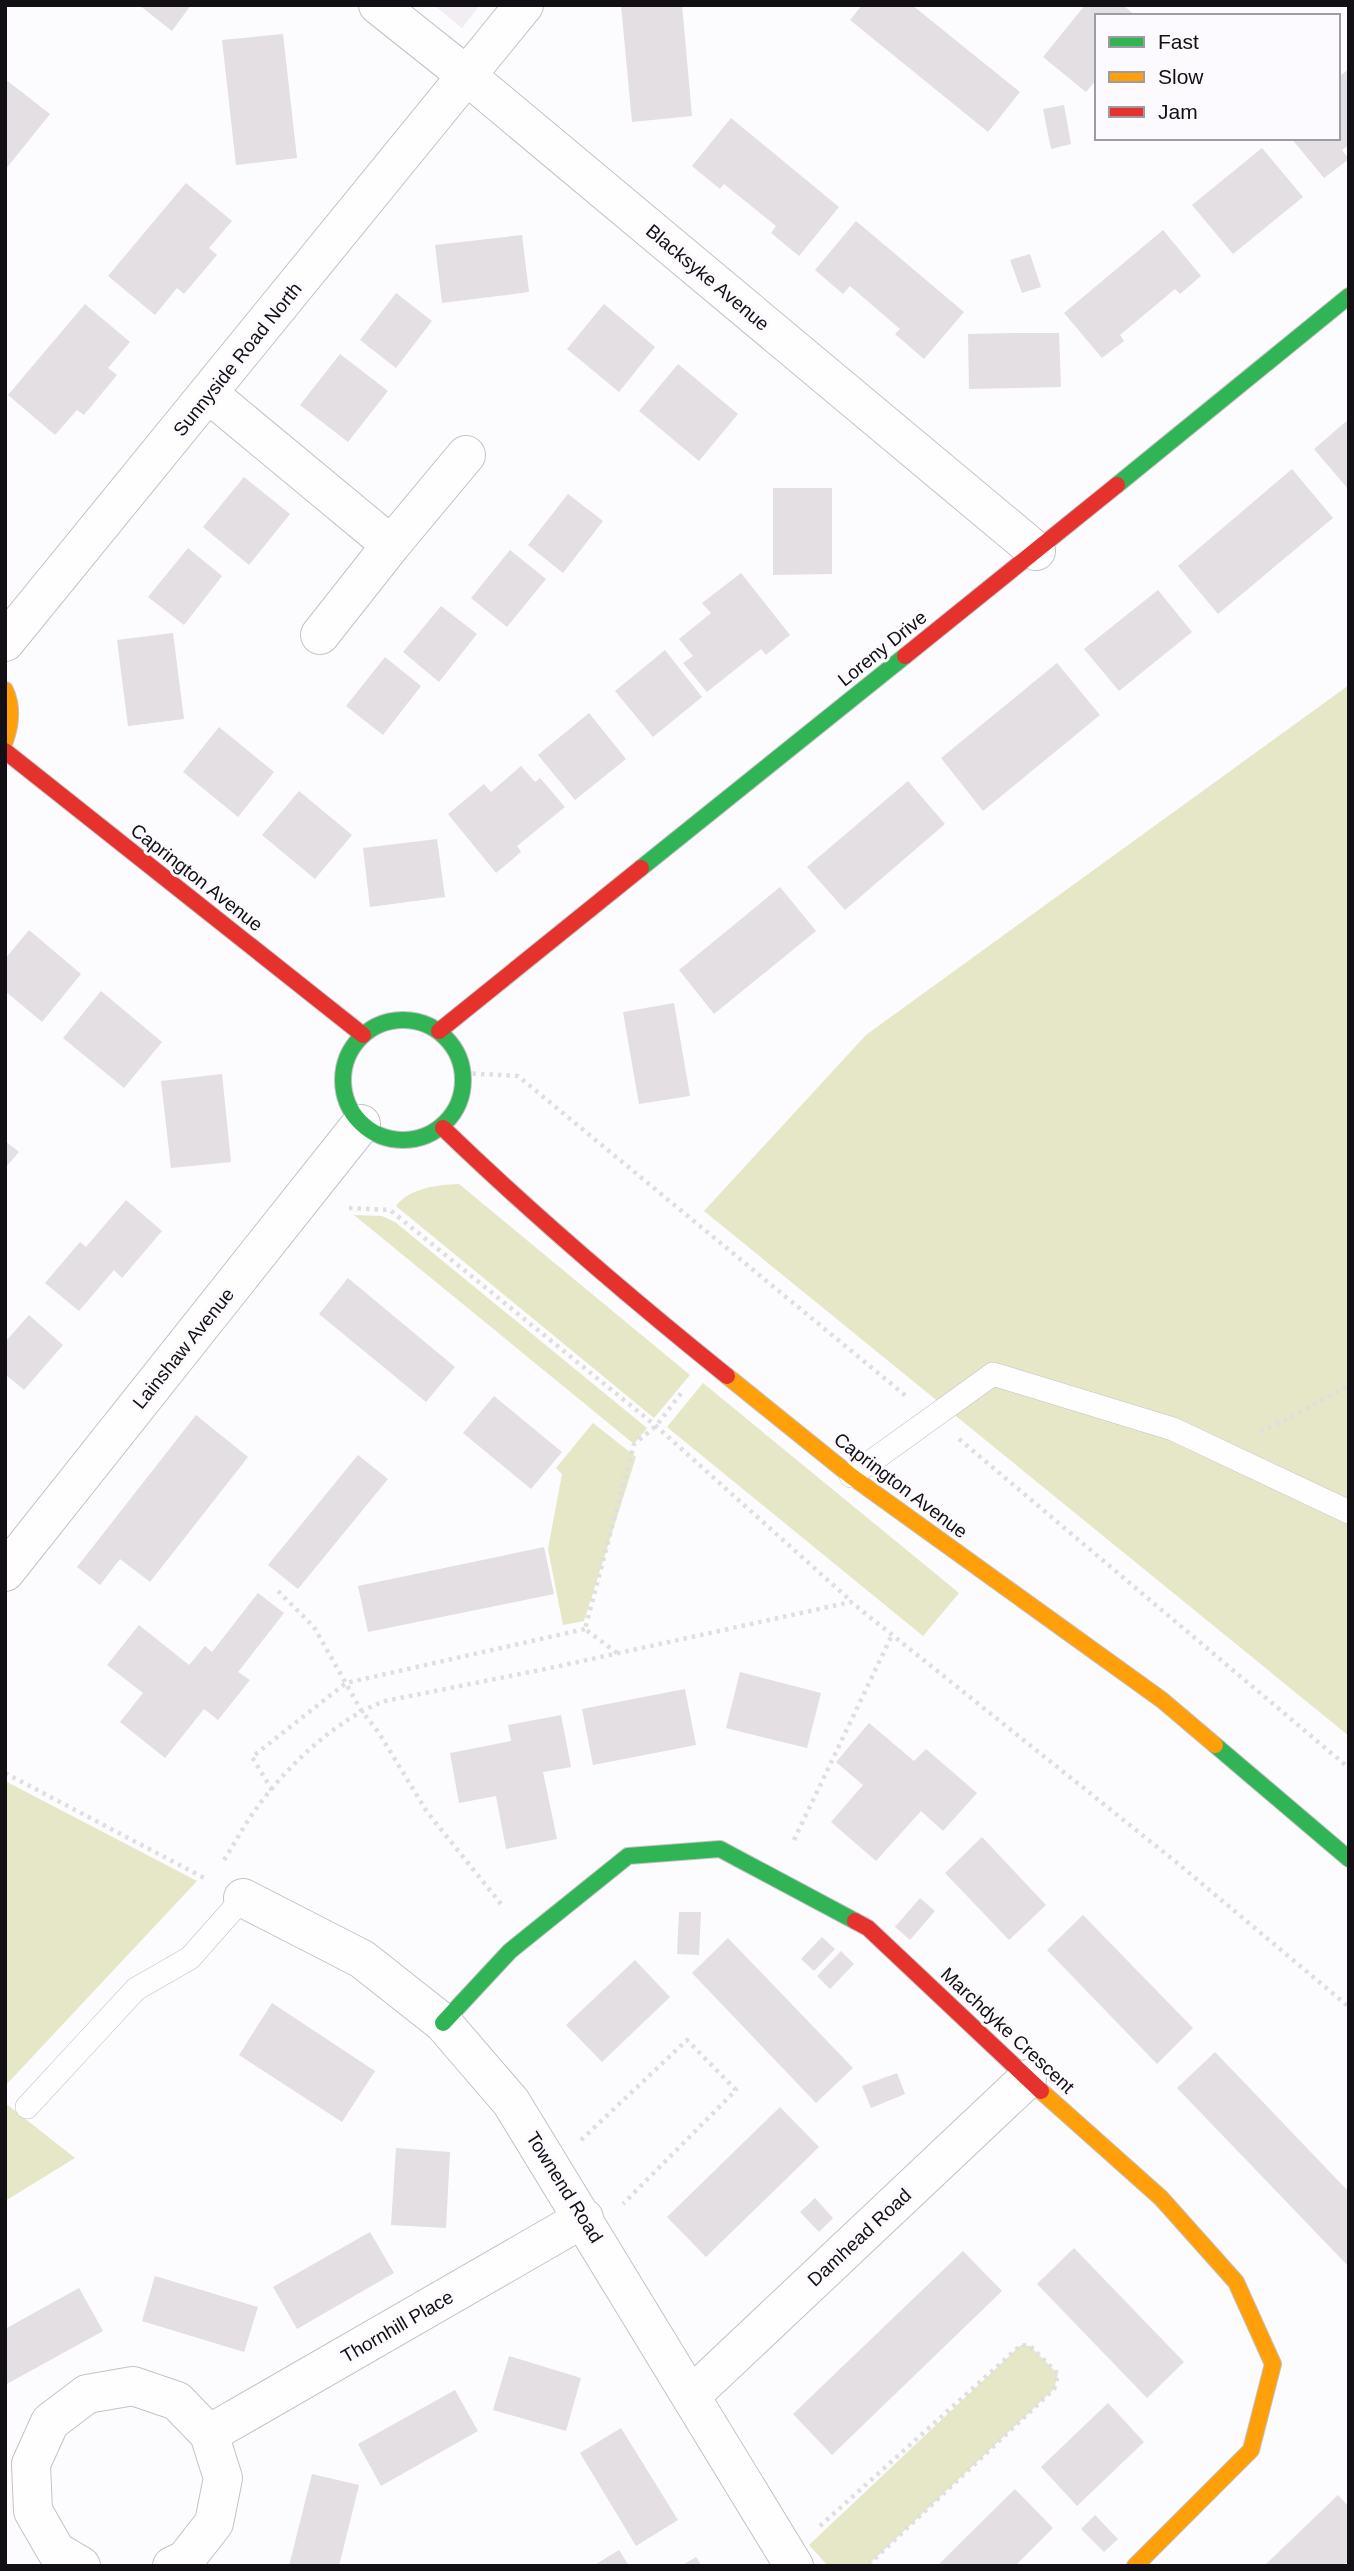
<svg xmlns="http://www.w3.org/2000/svg" width="1354" height="2571" font-family="Arial,sans-serif">
	<style>
		.built { fill: #f1edf3 }
		.green { fill: #e5e7c6 }
		.building { fill: #e3dfe3 }
		.lines { fill: none; stroke-linecap: round; stroke-linejoin: round }
		.lane-casing { stroke: #c4c2c5; stroke-width: 24 }
		.street-casing { stroke: #c4c2c5; stroke-width: 40 }
		.fast-casing { stroke: #c4c2c5; stroke-width: 18 }
		.slow-casing { stroke: #c4c2c5; stroke-width: 18 }
		.jam-casing { stroke: #c4c2c5; stroke-width: 18 }
		.path { stroke: #dfdfdf; stroke-width: 4.5; stroke-dasharray: 3.5 5; stroke-linecap: butt }
		.lane { stroke: #fffeff; stroke-width: 23 }
		.street { stroke: #fffeff; stroke-width: 38 }
		.fast { stroke: #30b455; stroke-width: 16 }
		.slow { stroke: #ff9f0a; stroke-width: 16 }
		.jam { stroke: #e5322d; stroke-width: 16 }
		.labels { text-anchor: middle; stroke-width: 6; stroke-linejoin: round; paint-order: stroke }
		.street-label { font-size: 19px; fill: #120f15; stroke: #fcfafe }
	</style>
	<rect width="100%" height="100%" fill="#fcfbfd"/>
	<!-- built -->
	<path class="built" d="M434,5H480L462,28Z"/>
	<!-- green -->
	<path class="green" d="M1349,685V1736L704,1211L866,1035Z
		M459,1184L690,1375L654,1418L396,1206C410,1188 436,1185 459,1184Z
		M354,1215L382,1216L395,1222L647,1428L634,1444Z
		M703,1383L959,1593L923,1636L667,1427Z
		M593,1423L636,1457L584,1621L563,1625L548,1549L562,1474L556,1468Z
		M5,1781L197,1881L5,2086Z
		M5,2103L75,2158L5,2201Z
		M1021,2345L1030,2346L1058,2374L1054,2389L867,2566H828L809,2545Z"/>
	<!-- building -->
	<path class="building" d="M139,5H191L172,31Z
		M621,5H682L692,116L632,122Z
		M862,5H912L1020,92L988,132L850,20Z
		M1085,5H1123L1136,16H1097V79L1086,92L1043,57Z
		M283,34L297,158L236,165L222,40Z
		M1349,69V145L1342,150L1349,159L1324,178L1291,138H1338V77Z
		M5,79L50,114L5,170Z
		M1064,105L1071,144L1051,149L1043,109Z
		M731,118L839,207L799,256L771,233L776,226L724,184L720,189L692,166Z
		M1262,148L1303,197L1233,254L1192,205Z
		M186,183L232,221L209,248L217,255L184,294L177,288L155,315L108,276Z
		M856,221L964,312L924,359L895,334L900,329L850,286L843,294L815,270Z
		M1163,230L1201,276L1180,294L1175,289L1120,335L1124,341L1102,358L1064,313Z
		M522,235L529,292L442,303L435,245Z
		M1030,254L1041,287L1022,293L1010,260Z
		M396,293L432,321L396,368L360,340Z
		M85,304L130,342L108,368L117,375L84,415L77,410L55,435L8,395Z
		M604,304L655,347L619,392L567,349Z
		M1014,333H1059L1061,387L969,389L968,334Z
		M340,354L388,391L348,442L300,405Z
		M678,364L738,414L699,461L639,411Z
		M1349,419V490L1314,449Z
		M1292,469L1333,518L1218,614L1178,566Z
		M244,477L290,514L249,565L203,527Z
		M773,488H832V574L773,575Z
		M568,494L603,521L563,573L528,545Z
		M188,548L222,576L184,625L148,597Z
		M510,550L546,579L507,627L471,598Z
		M741,573L790,635L766,655L761,649L707,692L683,663L693,656L679,639L711,613L702,603Z
		M1158,590L1192,632L1119,691L1084,649Z
		M441,606L477,634L439,682L403,652Z
		M173,633L184,719L128,726L117,640Z
		M665,650L702,697L653,737L615,691Z
		M385,657L421,686L383,735L346,706Z
		M1057,663L1100,715L983,811L941,758Z
		M589,713L626,759L575,800L538,755Z
		M219,727L274,772L238,817L183,772Z
		M521,766L535,782L540,778L565,807L517,846L521,852L496,873L448,814L484,784L491,792Z
		M908,781L945,824L845,910L807,867Z
		M299,791L352,835L315,879L262,835Z
		M437,839L445,897L370,907L363,848Z
		M780,887L816,931L714,1014L679,970Z
		M29,930L81,974L42,1022L5,991V959Z
		M101,991L162,1042L124,1088L63,1038Z
		M674,1003L690,1096L639,1104L623,1012Z
		M222,1074L231,1162L171,1168L161,1081Z
		M5,1141L19,1152L5,1168Z
		M126,1200L162,1231L122,1278L114,1270L79,1311L45,1283L80,1242L86,1247Z
		M348,1278L455,1367L426,1402L319,1314Z
		M29,1315L63,1345L24,1390L5,1374V1342Z
		M494,1396L562,1452L531,1489L463,1433Z
		M196,1415L248,1457L150,1582L120,1559L100,1585L77,1567Z
		M358,1455L388,1479L298,1589L268,1565Z
		M544,1547L554,1594L368,1632L358,1586Z
		M258,1593L284,1613L238,1672L250,1680L218,1720L204,1709L165,1758L120,1722L143,1693L107,1665L139,1625L189,1665L205,1646L212,1652Z
		M740,1672L821,1693L807,1748L726,1728Z
		M685,1689L696,1745L593,1765L582,1709Z
		M561,1715L571,1767L543,1772L557,1839L506,1849L496,1796L459,1803L450,1753L511,1741L508,1725Z
		M869,1723L914,1761L926,1749L977,1793L943,1831L921,1811L876,1861L831,1822L863,1785L836,1762Z
		M982,1837L1046,1905L1009,1940L945,1873Z
		M920,1898L935,1911L910,1940L895,1927Z
		M679,1912H701L699,1955L677,1954Z
		M1083,1915L1193,2028L1157,2064L1047,1950Z
		M822,1937L835,1949L814,1971L801,1959Z
		M728,1938L853,2068L816,2103L692,1973Z
		M841,1951L854,1964L830,1989L817,1976Z
		M635,1960L670,1997L602,2062L566,2025Z
		M272,2003L375,2071L342,2122L239,2055Z
		M1215,2052L1349,2192V2267L1177,2088Z
		M897,2073L905,2094L871,2108L862,2086Z
		M780,2107L819,2147L706,2257L667,2217Z
		M396,2148L450,2152L446,2228L391,2225Z
		M815,2198L833,2218L819,2232L800,2212Z
		M370,2232L394,2273L297,2329L273,2287Z
		M1074,2248L1184,2362L1147,2398L1037,2284Z
		M963,2251L1002,2291L832,2455L793,2414Z
		M155,2276L258,2307L244,2352L142,2321Z
		M79,2288L103,2331L5,2385V2329Z
		M509,2356L581,2378L566,2431L493,2410Z
		M455,2390L478,2431L381,2486L358,2444Z
		M1108,2403L1144,2442L1077,2506L1041,2467Z
		M621,2428L678,2520L636,2546L580,2453Z
		M312,2474L359,2485L339,2566H289Z
		M1015,2489L1053,2528L1015,2566H937Z
		M1338,2495L1349,2507V2560L1343,2566H1264Z
		M1095,2515L1118,2539L1104,2552L1081,2529Z
		M619,2550L629,2566H593Z
		M696,2557L702,2566H681Z"/>
	<g class="lines">
		<!-- lane casing -->
		<g class="lane-casing">
			<path id="lane" d="M851,1476L993,1374L1173,1429L1349,1512
				M27,2107L136,1989L190,1958L243,1898"/>
		</g>
		<!-- street casing -->
		<g class="street-casing">
			<path id="street" d="M378,5L466,75L1036,551
				M209,394L391,545L466,455
				M320,635L391,545
				M5,642L524,5
				M5,1572L361,1124
				M243,1898L362,1959L443,2023L511,2102L794,2566
				M692,2395L1027,2079
				M209,2434L584,2218
				M81,2566L56,2551L33,2511L31,2464L50,2422L87,2394L133,2386L177,2401L209,2434L223,2478L214,2523L185,2560L172,2566"/>
		</g>
		<!-- fast casing -->
		<g class="fast-casing">
			<path id="fast" d="M1117,485L1349,296
				M641,868L905,656
				M343 1080a60 60 0 1 1 120 0a60 60 0 1 1-120 0Z
				M1215,1745L1349,1859
				M443,2023L510,1951L628,1856L720,1849L855,1921"/>
		</g>
		<!-- slow casing -->
		<g class="slow-casing">
			<path id="slow" d="M5,690C13,707 11,724 5,741
				M727,1376L851,1476L1162,1700L1215,1745
				M1041,2091L1161,2198L1236,2282L1273,2364L1251,2450L1135,2566"/>
		</g>
		<!-- jam casing -->
		<g class="jam-casing">
			<path id="jam" d="M905,656L1117,485
				M5,751L363,1035
				M439,1031L641,868
				M443,1128C534,1216 629,1297 727,1376
				M855,1921L868,1928L1041,2091"/>
		</g>
		<!-- path -->
		<path class="path" d="M464,1073L518,1076L906,1396
			M349,1208L390,1210L656,1426L851,1601
			M1260,1431L1286,1420L1349,1385
			M959,1439L1349,1768
			M278,1591L314,1627L361,1710L379,1733L427,1812L501,1904
			M617,1653L585,1629L634,1444L656,1426L682,1392
			M5,1773L208,1880
			M272,1790L252,1757L346,1683L585,1629
			M794,1840L892,1635
			M224,1860C235,1843 244,1825 256,1809C285,1768 337,1718 385,1701L555,1667L851,1602L1176,1862L1349,2007
			M581,2140L687,2040L736,2090L623,2204
			M820,2526L1021,2345L1030,2346L1058,2374L1054,2389L867,2566"/>
		<!-- lane -->
		<use href="#lane" class="lane"/>
		<!-- street -->
		<use href="#street" class="street"/>
		<!-- fast -->
		<use href="#fast" class="fast"/>
		<!-- slow -->
		<use href="#slow" class="slow"/>
		<!-- jam -->
		<use href="#jam" class="jam"/>
	</g>
	<g class="labels">
		<!-- street labels -->
		<g class="street-label">
			<text transform="translate(708 277) rotate(40)" y="7">Blacksyke Avenue</text>
			<text transform="translate(237 359) rotate(-51)" y="7">Sunnyside Road North</text>
			<text transform="translate(882 648) rotate(-39)" y="7">Loreny Drive</text>
			<text transform="translate(197 877) rotate(38)" y="7">Caprington Avenue</text>
			<text transform="translate(183 1348) rotate(-51)" y="7">Lainshaw Avenue</text>
			<text transform="translate(901 1485) rotate(37)" y="7">Caprington Avenue</text>
			<text transform="translate(1008 2030) rotate(43)" y="7">Marchdyke Crescent</text>
			<text transform="translate(565 2187) rotate(58)" y="7">Townend Road</text>
			<text transform="translate(859 2237) rotate(-43)" y="7">Damhead Road</text>
			<text transform="translate(397 2326) rotate(-30)" y="7">Thornhill Place</text>
		</g>
	</g>
	<!-- border -->
	<rect width="1354" height="2571" fill="none" stroke="#120f15" stroke-width="14"/>
	<!-- legend -->
	<rect x="1095" y="14" width="245" height="126" fill="#fcfafe" stroke="#9e9ca1" stroke-width="2"/>
	<rect x="1109" y="37" width="35" height="10" fill="#30b455" stroke="#9e9ca1" stroke-width="2"/>
	<text x="1158" y="49" font-size="21" fill="#120f15">Fast</text>
	<rect x="1109" y="72" width="35" height="10" fill="#ff9f0a" stroke="#9e9ca1" stroke-width="2"/>
	<text x="1158" y="84" font-size="21" fill="#120f15">Slow</text>
	<rect x="1109" y="107" width="35" height="10" fill="#e5322d" stroke="#9e9ca1" stroke-width="2"/>
	<text x="1158" y="119" font-size="21" fill="#120f15">Jam</text>
</svg>
